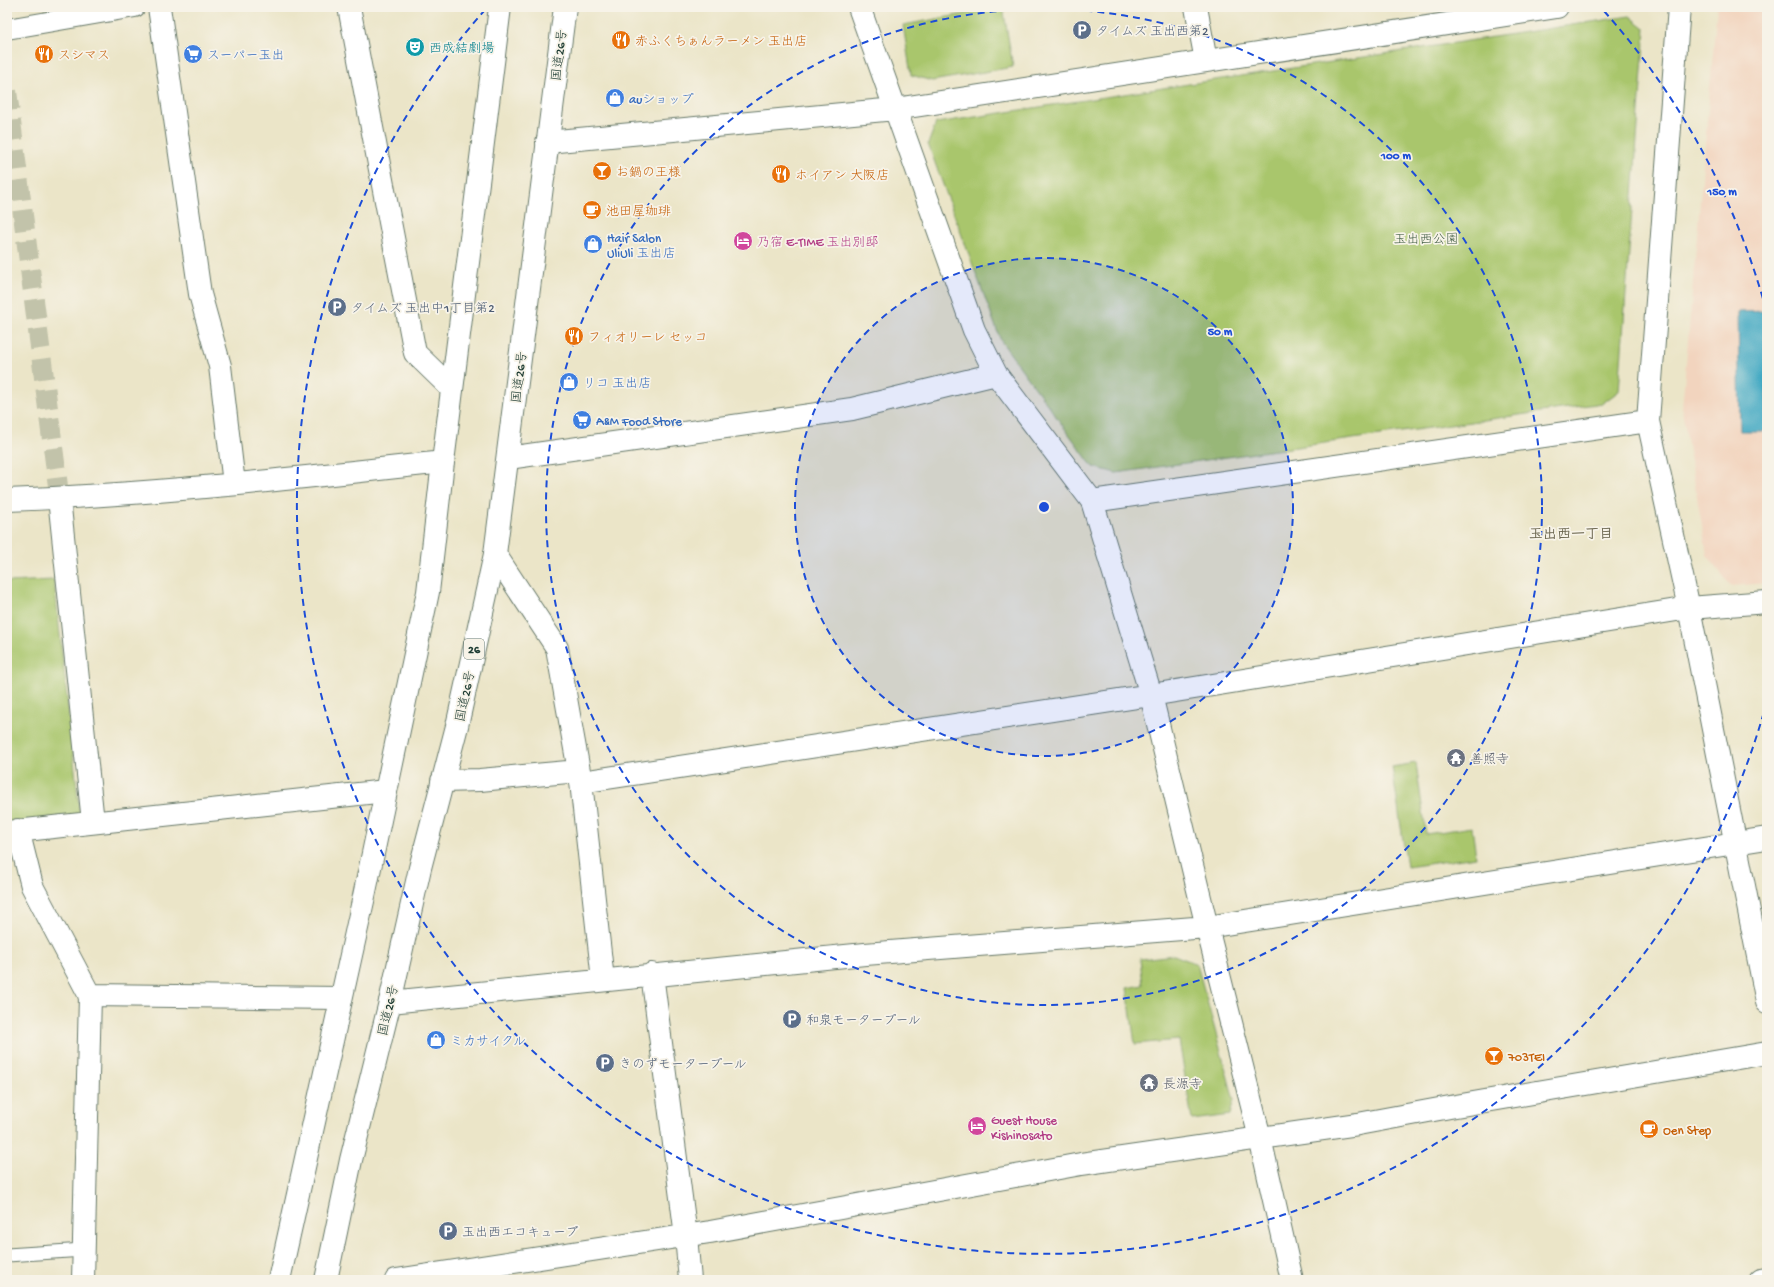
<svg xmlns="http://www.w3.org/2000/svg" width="1774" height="1287" font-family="'Gochi Hand','Klee One',sans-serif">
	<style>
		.built { fill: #f2d4be }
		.green { fill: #a9c66c; stroke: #648250 }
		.water { fill: #43a9c3; stroke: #31737c }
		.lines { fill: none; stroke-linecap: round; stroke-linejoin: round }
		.pedestrian-tunnel { stroke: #c2c3aa; stroke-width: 20; stroke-dasharray: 20 10; stroke-linecap: butt }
		.service-casing { stroke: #667868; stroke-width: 15 }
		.pedestrian-casing { stroke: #667868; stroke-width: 22 }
		.minor-casing { stroke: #667868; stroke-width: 24 }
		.tertiary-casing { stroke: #667868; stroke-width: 24 }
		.trunk-casing { stroke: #667868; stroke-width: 24 }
		.service { stroke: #fff; stroke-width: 13 }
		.pedestrian { stroke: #fff; stroke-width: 20 }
		.minor { stroke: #fff; stroke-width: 22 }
		.tertiary { stroke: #fff; stroke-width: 22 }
		.trunk { stroke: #fff; stroke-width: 22 }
		.ring { fill: none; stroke: #1d4ed8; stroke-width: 2; stroke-dasharray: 7 5 }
		.labels { text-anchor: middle; stroke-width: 3.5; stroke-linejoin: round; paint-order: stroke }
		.shield { fill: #f7f3e8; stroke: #60746a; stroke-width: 1 }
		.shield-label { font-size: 12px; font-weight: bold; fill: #1f3d34 }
		.service-label { font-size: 13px; fill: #4e5e75; stroke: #f7f3e8; text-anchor: start }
		.food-label { font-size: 13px; fill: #c56008; stroke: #f7f3e8; text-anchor: start }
		.culture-label { font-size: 13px; fill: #0d838f; stroke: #f7f3e8; text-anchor: start }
		.shop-label { font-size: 13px; fill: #366cbe; stroke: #f7f3e8; text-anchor: start }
		.street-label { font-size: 13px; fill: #1f3d34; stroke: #f7f3e8 }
		.park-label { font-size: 13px; fill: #3b583f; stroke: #f7f3e8 }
		.hotel-label { font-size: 13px; fill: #b23c85; stroke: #f7f3e8; text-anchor: start }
		.worship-label { font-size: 13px; fill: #5b616d; stroke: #f7f3e8; text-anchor: start }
		.neighbourhood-label { font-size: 14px; font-weight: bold; fill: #69644d; stroke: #f7f3e8 }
		.centre { fill: #1d4ed8; stroke: #f7f3e8; stroke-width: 2 }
		.ring-label { font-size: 12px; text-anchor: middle; font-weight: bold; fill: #1d4ed8; stroke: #f7f3e8; stroke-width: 3.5; stroke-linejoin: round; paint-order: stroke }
	</style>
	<rect width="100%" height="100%" fill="#f7f3e8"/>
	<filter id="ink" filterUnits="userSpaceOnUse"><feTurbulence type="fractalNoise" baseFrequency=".025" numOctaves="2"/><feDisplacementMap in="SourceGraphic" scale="8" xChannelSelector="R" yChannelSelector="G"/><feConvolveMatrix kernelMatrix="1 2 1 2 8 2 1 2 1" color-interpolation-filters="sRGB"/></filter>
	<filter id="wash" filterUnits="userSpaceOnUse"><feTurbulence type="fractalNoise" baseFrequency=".012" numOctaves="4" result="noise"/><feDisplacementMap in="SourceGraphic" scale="16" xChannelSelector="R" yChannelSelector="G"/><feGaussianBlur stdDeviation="0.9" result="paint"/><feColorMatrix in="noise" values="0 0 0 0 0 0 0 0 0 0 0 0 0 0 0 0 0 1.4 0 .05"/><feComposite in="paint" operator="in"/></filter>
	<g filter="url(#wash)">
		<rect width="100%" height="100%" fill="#ebe5c8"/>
		<!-- built -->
		<path class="built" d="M1717,7H1767V583L1731,586L1707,555L1682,409Z"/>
		<!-- green -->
		<path class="green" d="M1003,7L1013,67L932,81L911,75L903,25Z
			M1630,16L1645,28L1619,391L1603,403L1116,473L1093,467L1001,341L928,144L936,123Z
			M54,580L80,816L7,825V582Z
			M1416,763L1426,834L1472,827L1476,857L1407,867L1392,767Z
			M1174,955L1197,964L1234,1100L1230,1115L1192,1120L1179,1040L1135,1044L1127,988L1143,985L1140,959Z"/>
		<!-- water -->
		<path class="water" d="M1767,311V431H1740L1738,312Z"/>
	</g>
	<g filter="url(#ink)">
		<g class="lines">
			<!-- pedestrian-tunnel -->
			<path class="pedestrian-tunnel" d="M7,91L58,486"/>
			<!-- service casing -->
			<g class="service-casing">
				<path id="service" d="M7,1255L84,1250"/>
			</g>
			<!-- pedestrian casing -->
			<g class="pedestrian-casing">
				<path id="pedestrian" d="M7,29L135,7"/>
			</g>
			<!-- minor casing -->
			<g class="minor-casing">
				<path id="minor" d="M159,7L200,294L220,366L234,484
					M349,7L415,353L452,389
					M859,7L974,330L996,374L1092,501L1151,695L1207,927L1260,1138L1292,1280
					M1196,7L1206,61
					M547,142L895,109L1557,7
					M508,458L852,409L996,374
					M59,498L93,822
					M7,500C152,495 298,478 443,462
					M579,771L581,782L603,980
					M442,781L480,780L579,771L557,648L495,554
					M581,782L1151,695L1689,608L1767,602
					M18,830L32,886L90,996L83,1280
					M7,832L386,791
					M652,974L686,1236L690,1280
					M89,995L341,998
					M390,1002L865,954L1207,927L1767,838
					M1761,1280L1767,1279"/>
			</g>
			<!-- tertiary casing -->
			<g class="tertiary-casing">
				<path id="tertiary" d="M1679,7L1648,421L1689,608L1767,1002
					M1092,501L1648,421
					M396,1280L710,1232L1081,1164L1358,1124L1450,1107L1767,1053"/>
			</g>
			<!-- trunk casing -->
			<g class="trunk-casing">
				<path id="trunk" d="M279,1280L363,901L428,592L443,462L500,7
					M326,1280L351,1160L390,1002L420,868L457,726L495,554L565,7"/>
			</g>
			<!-- service -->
			<use href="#service" class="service"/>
			<!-- pedestrian -->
			<use href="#pedestrian" class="pedestrian"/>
			<!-- minor -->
			<use href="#minor" class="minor"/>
			<!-- tertiary -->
			<use href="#tertiary" class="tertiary"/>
			<!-- trunk -->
			<use href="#trunk" class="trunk"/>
		</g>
	</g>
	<!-- distance rings -->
	<circle cx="1044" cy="507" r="249" fill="#1d4ed8" fill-opacity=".12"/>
	<g class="ring">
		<circle cx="1044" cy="507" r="249"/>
		<circle cx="1044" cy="507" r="498"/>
		<path d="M1767 701A748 748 0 1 1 484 11M1604 11A748 748 0 0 1 1767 313"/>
	</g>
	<!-- icons -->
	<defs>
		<g id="parking-disc" transform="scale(1)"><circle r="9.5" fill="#5c6f8a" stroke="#f7f3e8"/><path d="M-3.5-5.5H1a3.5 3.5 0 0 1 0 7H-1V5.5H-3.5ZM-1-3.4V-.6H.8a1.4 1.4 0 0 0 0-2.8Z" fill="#fff"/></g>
		<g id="restaurant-disc" transform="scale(1)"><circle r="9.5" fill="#e8710a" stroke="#f7f3e8"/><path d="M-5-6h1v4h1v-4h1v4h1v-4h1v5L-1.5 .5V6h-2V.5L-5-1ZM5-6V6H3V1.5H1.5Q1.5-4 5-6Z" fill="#fff"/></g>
		<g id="theatre-disc" transform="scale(1)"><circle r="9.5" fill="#0f9aa8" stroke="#f7f3e8"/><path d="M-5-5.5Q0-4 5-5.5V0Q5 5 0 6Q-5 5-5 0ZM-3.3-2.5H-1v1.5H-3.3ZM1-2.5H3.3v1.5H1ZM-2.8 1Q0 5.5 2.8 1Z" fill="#fff"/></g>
		<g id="supermarket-disc" transform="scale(1)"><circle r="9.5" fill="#3f7fe0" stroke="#f7f3e8"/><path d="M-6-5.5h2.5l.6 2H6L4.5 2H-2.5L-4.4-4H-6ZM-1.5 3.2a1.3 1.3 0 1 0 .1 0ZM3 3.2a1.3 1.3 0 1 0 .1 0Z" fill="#fff"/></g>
		<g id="shop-disc" transform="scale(1)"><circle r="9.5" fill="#3f7fe0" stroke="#f7f3e8"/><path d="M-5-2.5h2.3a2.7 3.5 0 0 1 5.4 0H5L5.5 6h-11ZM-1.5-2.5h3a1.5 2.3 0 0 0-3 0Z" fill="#fff"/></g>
		<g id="bar-disc" transform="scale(1)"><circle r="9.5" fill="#e8710a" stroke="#f7f3e8"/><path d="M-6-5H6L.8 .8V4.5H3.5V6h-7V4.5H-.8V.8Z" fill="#fff"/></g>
		<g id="cafe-disc" transform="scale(1)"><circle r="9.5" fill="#e8710a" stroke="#f7f3e8"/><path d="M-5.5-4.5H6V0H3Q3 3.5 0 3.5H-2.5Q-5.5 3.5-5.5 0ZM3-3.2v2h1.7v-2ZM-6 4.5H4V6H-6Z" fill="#fff"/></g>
		<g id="hotel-disc" transform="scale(1)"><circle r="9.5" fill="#d1479c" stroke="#f7f3e8"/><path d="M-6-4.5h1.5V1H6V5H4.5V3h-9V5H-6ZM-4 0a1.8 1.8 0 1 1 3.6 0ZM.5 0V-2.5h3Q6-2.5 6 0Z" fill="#fff"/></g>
		<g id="temple-disc" transform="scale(1)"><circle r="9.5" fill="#6b7280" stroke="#f7f3e8"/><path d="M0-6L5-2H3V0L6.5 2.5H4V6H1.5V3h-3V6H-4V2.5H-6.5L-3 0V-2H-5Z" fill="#fff"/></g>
	</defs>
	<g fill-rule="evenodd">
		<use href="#parking-disc" x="1082" y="30"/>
		<use href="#restaurant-disc" x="621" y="40"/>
		<use href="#theatre-disc" x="415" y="47"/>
		<use href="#restaurant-disc" x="44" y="54"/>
		<use href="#supermarket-disc" x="193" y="54"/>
		<use href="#shop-disc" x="615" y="98"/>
		<use href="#bar-disc" x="602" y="171"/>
		<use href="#restaurant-disc" x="781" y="174"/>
		<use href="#cafe-disc" x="592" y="210"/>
		<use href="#hotel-disc" x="743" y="241"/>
		<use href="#shop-disc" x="593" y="244"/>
		<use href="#parking-disc" x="337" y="307"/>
		<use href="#restaurant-disc" x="574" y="336"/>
		<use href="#shop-disc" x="569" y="382"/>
		<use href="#supermarket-disc" x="582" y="420"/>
		<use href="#temple-disc" x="1456" y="758"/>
		<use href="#parking-disc" x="792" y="1019"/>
		<use href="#shop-disc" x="436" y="1040"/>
		<use href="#bar-disc" x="1494" y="1056"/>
		<use href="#parking-disc" x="605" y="1063"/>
		<use href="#temple-disc" x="1149" y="1083"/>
		<use href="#hotel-disc" x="977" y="1126"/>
		<use href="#cafe-disc" x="1649" y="1129"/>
		<use href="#parking-disc" x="448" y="1231"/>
	</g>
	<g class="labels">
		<!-- shield labels -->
		<rect class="shield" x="464" y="639" width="20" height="20" rx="3"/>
		<g class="shield-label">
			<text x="474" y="653">26</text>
		</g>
		<!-- service labels -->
		<g class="service-label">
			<text x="1096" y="35">タイムズ 玉出西第2</text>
			<text x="351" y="312">タイムズ 玉出中1丁目第2</text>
			<text x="806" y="1024">和泉モータープール</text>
			<text x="619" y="1068">きのずモータープール</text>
			<text x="462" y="1236">玉出西エコキューブ</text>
		</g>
		<!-- food labels -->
		<g class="food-label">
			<text x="635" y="45">赤ふくちぁんラーメン 玉出店</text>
			<text x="58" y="59">スシマス</text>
			<text x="616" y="176">お鍋の王様</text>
			<text x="795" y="179">ホイアン 大阪店</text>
			<text x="606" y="215">池田屋珈琲</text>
			<text x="588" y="341">フィオリーレ セッコ</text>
			<text x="1508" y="1061">703TEI</text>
			<text x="1663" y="1134">Oen Step</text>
		</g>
		<!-- culture labels -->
		<g class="culture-label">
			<text x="429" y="52">西成結劇場</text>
		</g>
		<!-- shop labels -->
		<g class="shop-label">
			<text x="207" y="59">スーパー玉出</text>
			<text x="629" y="103">auショップ</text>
			<text x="607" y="242">Hair Salon<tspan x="607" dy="15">UliUli 玉出店</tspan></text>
			<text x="583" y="387">リコ 玉出店</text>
			<text x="596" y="425">A&amp;M Food Store</text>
			<text x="450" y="1045">ミカサイクル</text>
		</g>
		<!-- street labels -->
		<g class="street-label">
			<text transform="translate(558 55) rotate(-83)" y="5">国道26号</text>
			<text transform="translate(518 377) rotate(-83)" y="5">国道26号</text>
			<text transform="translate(464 696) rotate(-78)" y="5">国道26号</text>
			<text transform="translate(387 1010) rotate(-77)" y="5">国道26号</text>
		</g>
		<!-- park labels -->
		<g class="park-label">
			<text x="1426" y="243">玉出西公園</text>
		</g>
		<!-- hotel labels -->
		<g class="hotel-label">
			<text x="757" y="246">乃宿 E-TIME 玉出別邸</text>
			<text x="991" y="1124">Guest House<tspan x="991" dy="15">Kishinosato</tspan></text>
		</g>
		<!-- worship labels -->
		<g class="worship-label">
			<text x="1470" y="763">善照寺</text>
			<text x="1163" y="1088">長源寺</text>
		</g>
		<!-- neighbourhood labels -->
		<g class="neighbourhood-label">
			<text x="1571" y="538">玉出西一丁目</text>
		</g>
	</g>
	<circle cx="1044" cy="507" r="6" class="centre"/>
	<g class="ring-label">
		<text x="1396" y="159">100 m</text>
		<text x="1722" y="195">150 m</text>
		<text x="1220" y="335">50 m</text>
	</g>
	<!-- margin -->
	<rect width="1774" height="1287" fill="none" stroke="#f7f3e8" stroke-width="24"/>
</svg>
